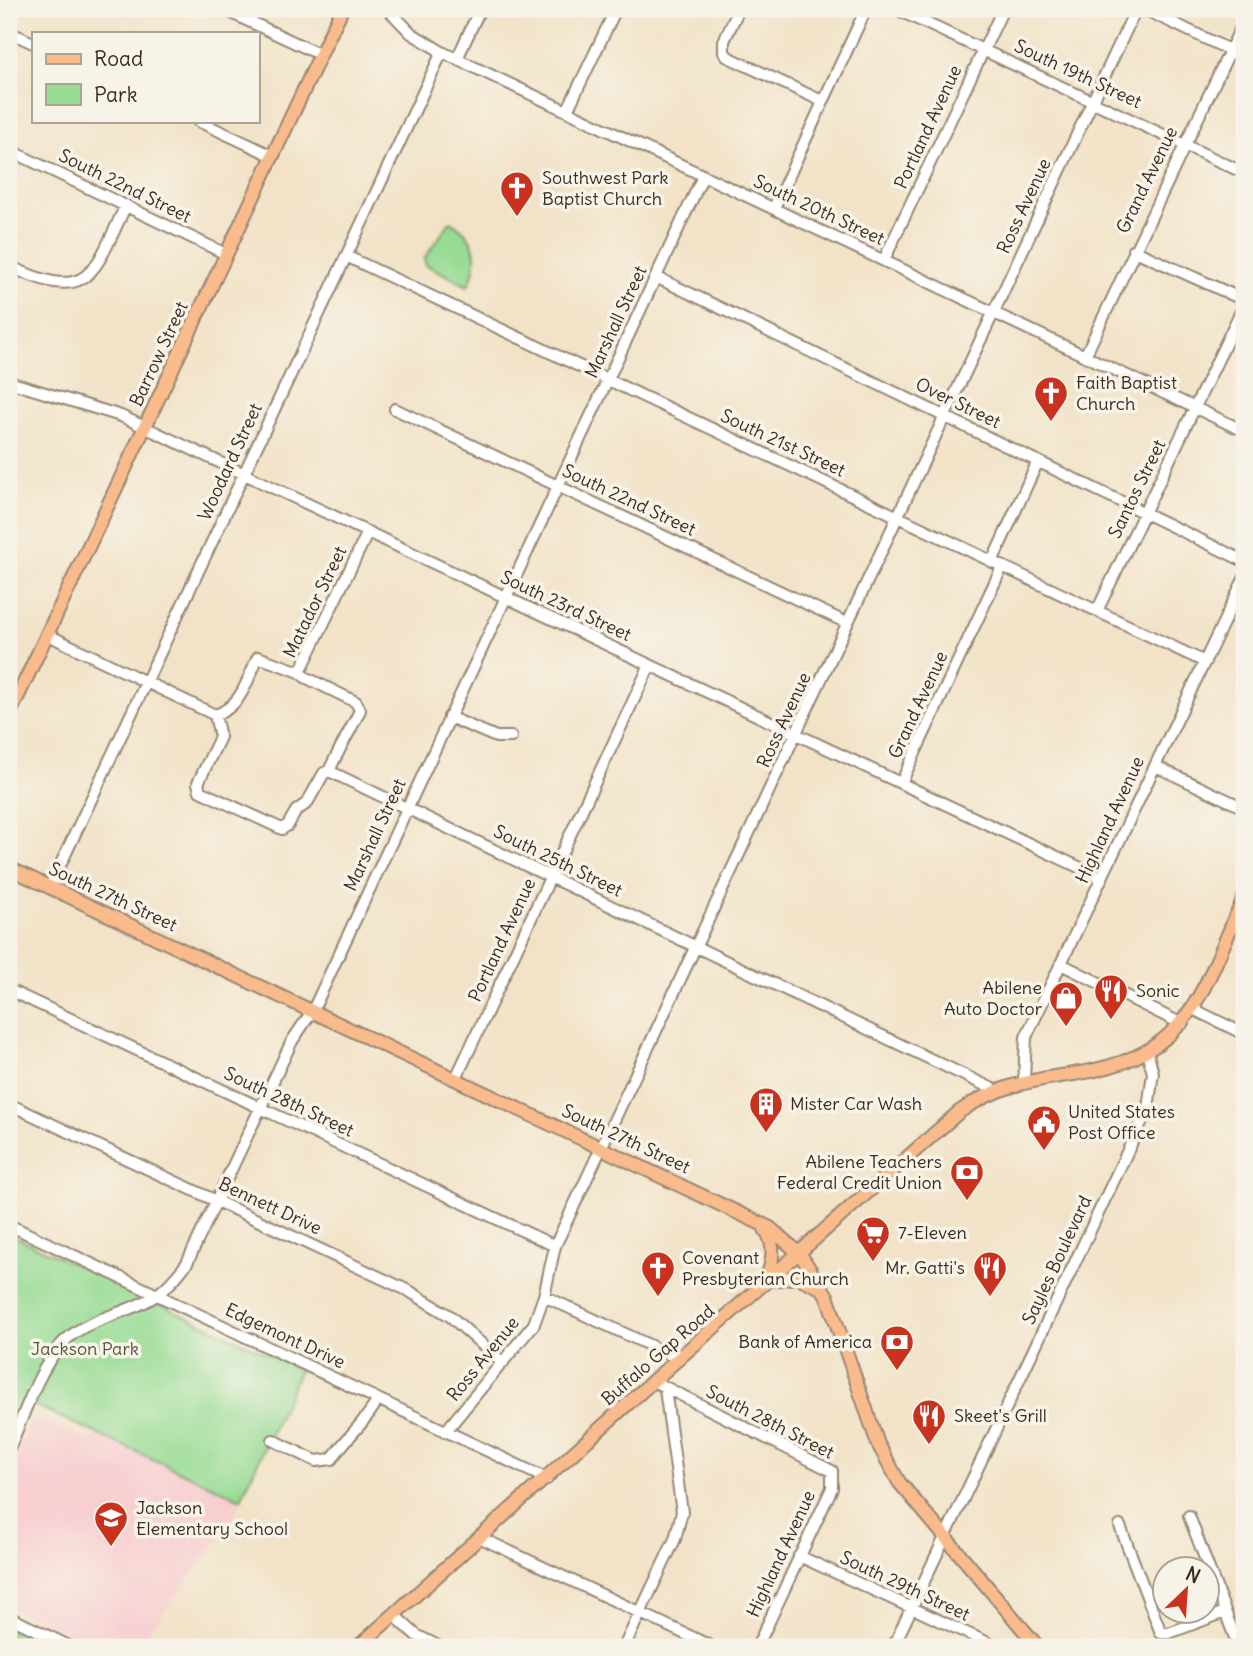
<svg xmlns="http://www.w3.org/2000/svg" width="1253" height="1656" font-family="Delius,sans-serif">
	<style>
		.built { fill: #f7cfd1 }
		.green { fill: #98dc94; stroke: #6a8359; stroke-width: 2 }
		.lines { fill: none; stroke-linecap: round; stroke-linejoin: round }
		.minor-casing { stroke: #968673; stroke-width: 14 }
		.major-casing { stroke: #968673; stroke-width: 16 }
		.minor { stroke: #fff; stroke-width: 10 }
		.major { stroke: #fabb8c; stroke-width: 12 }
		.labels { text-anchor: middle; stroke-width: 7; stroke-linejoin: round; paint-order: stroke }
		.street-label { font-size: 18px; fill: #3b2a1e; stroke: #f7f3e8 }
		.poi-label { font-size: 18px; fill: #3b2a1e; stroke: #f7f3e8; text-anchor: start }
		.park-label { font-size: 18px; fill: #52563c; stroke: #f7f3e8 }
	</style>
	<rect width="100%" height="100%" fill="#f7f3e8"/>
	<filter id="ink" filterUnits="userSpaceOnUse"><feTurbulence type="fractalNoise" baseFrequency=".0143" numOctaves="2"/><feDisplacementMap in="SourceGraphic" scale="14" xChannelSelector="R" yChannelSelector="G"/><feConvolveMatrix kernelMatrix="1 2 1 2 8 2 1 2 1" color-interpolation-filters="sRGB"/></filter>
	<filter id="wash" filterUnits="userSpaceOnUse"><feTurbulence type="fractalNoise" baseFrequency=".00686" numOctaves="4" result="noise"/><feDisplacementMap in="SourceGraphic" scale="28" xChannelSelector="R" yChannelSelector="G"/><feGaussianBlur stdDeviation="1.57" result="paint"/><feColorMatrix in="noise" values="0 0 0 0 0 0 0 0 0 0 0 0 0 0 0 0 0 1.4 0 .05"/><feComposite in="paint" operator="in"/></filter>
	<g filter="url(#wash)">
		<rect width="100%" height="100%" fill="#f2e3c8"/>
		<!-- built -->
		<path class="built" d="M34,1414L86,1439L97,1434L241,1499L231,1523L137,1647H91L9,1607V1468Z"/>
		<!-- green -->
		<path class="green" d="M450,222C477,235 481,260 468,286L426,265L424,259Z
			M9,1234L300,1369L241,1499L27,1402L9,1438Z
			M9,1626L51,1647H9Z"/>
	</g>
	<g filter="url(#ink)">
		<g class="lines">
			<!-- minor casing -->
			<g class="minor-casing">
				<path id="minor" d="M223,9L321,55
					M388,9L411,33L442,52L1244,431
					M739,9L724,41V52L728,57L822,101
					M896,9L1244,173
					M1144,9L1244,57
					M9,10V9
					M9,32L33,43
					M457,59L480,9
					M567,111L616,9
					M198,121L273,156
					M9,150L226,254
					M774,208L866,9
					M1133,250L1244,300
					M346,256L1205,662
					M884,260L1003,9
					M9,266C90,304 93,275 126,205
					M656,277L1244,561
					M1085,356L1244,21
					M9,382L121,416L1102,878
					M395,409L847,623
					M992,562L1038,461
					M1097,611L1244,305
					M46,634L215,715C242,706 247,680 258,657L300,672
					M215,715L220,737L198,783L200,791L282,829L288,825L296,811L307,803L324,773L329,771L995,1090
					M449,717L496,737H511
					M1155,766L1244,808
					M329,771C339,749 350,732 360,710L356,702L305,677L300,672L368,532
					M901,783L1002,567
					M50,887L442,52
					M1061,964L1182,1024
					M9,990L555,1246
					M1193,1009L1244,1034
					M456,1078L650,665
					M1024,1080L1026,1037L1244,579
					M9,1104L409,1291L450,1316L503,1363
					M9,1225L547,1479
					M544,1296L679,1359
					M653,1381L832,1471V1488L757,1647
					M445,1432L534,1324L544,1296L555,1246L1136,9
					M273,1440L316,1461L332,1459C346,1437 366,1423 378,1399
					M9,1448C24,1416 36,1375 59,1347C85,1316 127,1316 158,1294C170,1285 178,1275 187,1263L292,1041L313,1010L703,176
					M1189,1516L1237,1643L1244,1647
					M1120,1526L1161,1633H1169L1225,1612
					M481,1538L713,1647
					M799,1556L997,1647
					M394,1615L416,1635L440,1647
					M9,1617L71,1647
					M624,1647L675,1539L682,1512L665,1389
					M893,1647L1148,1108L1153,1073L1147,1052"/>
			</g>
			<!-- major casing -->
			<g class="major-casing">
				<path id="major" d="M9,715L342,9
					M9,868L770,1228L800,1254L827,1296L878,1444L899,1482L1038,1647
					M770,1280L797,1277L823,1289
					M764,1284C773,1265 777,1246 765,1229
					M358,1647L653,1381L959,1112C996,1086 1031,1080 1074,1074C1192,1056 1200,994 1244,898"/>
			</g>
			<!-- minor -->
			<use href="#minor" class="minor"/>
			<!-- major -->
			<use href="#major" class="major"/>
		</g>
	</g>
	<!-- icons -->
	<defs>
		<g id="church-pin" transform="scale(1.75)"><path d="M0 17L-7.5 6A9.5 9.5 0 1 1 7.5 6Z" fill="#c8321e" stroke="#f7f3e8"/><path d="M-1.2-6h2.4v3.5h3.3v2.4h-3.3V6h-2.4V-.1h-3.3v-2.4h3.3Z" fill="#fff"/></g>
		<g id="restaurant-pin" transform="scale(1.75)"><path d="M0 17L-7.5 6A9.5 9.5 0 1 1 7.5 6Z" fill="#c8321e" stroke="#f7f3e8"/><path d="M-5-6h1v4h1v-4h1v4h1v-4h1v5L-1.5 .5V6h-2V.5L-5-1ZM5-6V6H3V1.5H1.5Q1.5-4 5-6Z" fill="#fff"/></g>
		<g id="shop-pin" transform="scale(1.75)"><path d="M0 17L-7.5 6A9.5 9.5 0 1 1 7.5 6Z" fill="#c8321e" stroke="#f7f3e8"/><path d="M-5-2.5h2.3a2.7 3.5 0 0 1 5.4 0H5L5.5 6h-11ZM-1.5-2.5h3a1.5 2.3 0 0 0-3 0Z" fill="#fff"/></g>
		<g id="building-pin" transform="scale(1.75)"><path d="M0 17L-7.5 6A9.5 9.5 0 1 1 7.5 6Z" fill="#c8321e" stroke="#f7f3e8"/><path d="M-4-6H4V6H1V3H-1V6H-4ZM-2.5-4.3h1.7v1.8h-1.7ZM.8-4.3h1.7v1.8H.8ZM-2.5-1h1.7V.8h-1.7ZM.8-1h1.7V.8H.8Z" fill="#fff"/></g>
		<g id="civic-pin" transform="scale(1.75)"><path d="M0 17L-7.5 6A9.5 9.5 0 1 1 7.5 6Z" fill="#c8321e" stroke="#f7f3e8"/><path d="M-.6-6.5H3V-4.5H.6V-3L4-1V1h2V6H-6V1h2V-1L-.6-3ZM-1.2 2.5V6h2.4V2.5Z" fill="#fff"/></g>
		<g id="bank-pin" transform="scale(1.75)"><path d="M0 17L-7.5 6A9.5 9.5 0 1 1 7.5 6Z" fill="#c8321e" stroke="#f7f3e8"/><path d="M-6-4H6V4H-6ZM0-2.3a2.3 2.3 0 1 0 0 4.6a2.3 2.3 0 1 0 0-4.6Z" fill="#fff"/></g>
		<g id="supermarket-pin" transform="scale(1.75)"><path d="M0 17L-7.5 6A9.5 9.5 0 1 1 7.5 6Z" fill="#c8321e" stroke="#f7f3e8"/><path d="M-6-5.5h2.5l.6 2H6L4.5 2H-2.5L-4.4-4H-6ZM-1.5 3.2a1.3 1.3 0 1 0 .1 0ZM3 3.2a1.3 1.3 0 1 0 .1 0Z" fill="#fff"/></g>
		<g id="school-pin" transform="scale(1.75)"><path d="M0 17L-7.5 6A9.5 9.5 0 1 1 7.5 6Z" fill="#c8321e" stroke="#f7f3e8"/><path d="M0-5L7-2L0 1L-7-2ZM-4 1L0 2.5L4 1V4Q0 6-4 4Z" fill="#fff"/></g>
	</defs>
	<g fill-rule="evenodd">
		<use href="#church-pin" x="517" y="188"/>
		<use href="#church-pin" x="1051" y="393"/>
		<use href="#restaurant-pin" x="1111" y="991"/>
		<use href="#shop-pin" x="1066" y="998"/>
		<use href="#building-pin" x="766" y="1104"/>
		<use href="#civic-pin" x="1044" y="1122"/>
		<use href="#bank-pin" x="967" y="1172"/>
		<use href="#supermarket-pin" x="873" y="1233"/>
		<use href="#church-pin" x="658" y="1268"/>
		<use href="#restaurant-pin" x="990" y="1268"/>
		<use href="#bank-pin" x="897" y="1342"/>
		<use href="#restaurant-pin" x="929" y="1416"/>
		<use href="#school-pin" x="111" y="1518"/>
	</g>
	<g class="labels">
		<!-- street labels -->
		<g class="street-label">
			<text transform="translate(1078 74) rotate(25)" y="6">South 19th Street</text>
			<text transform="translate(928 127) rotate(-65)" y="6">Portland Avenue</text>
			<text transform="translate(1147 180) rotate(-64)" y="6">Grand Avenue</text>
			<text transform="translate(125 186) rotate(26)" y="6">South 22nd Street</text>
			<text transform="translate(1024 206) rotate(-65)" y="6">Ross Avenue</text>
			<text transform="translate(819 210) rotate(25)" y="6">South 20th Street</text>
			<text transform="translate(616 322) rotate(-65)" y="6">Marshall Street</text>
			<text transform="translate(159 354) rotate(-65)" y="6">Barrow Street</text>
			<text transform="translate(958 403) rotate(26)" y="6">Over Street</text>
			<text transform="translate(783 443) rotate(25)" y="6">South 21st Street</text>
			<text transform="translate(230 462) rotate(-65)" y="6">Woodard Street</text>
			<text transform="translate(1137 489) rotate(-64)" y="6">Santos Street</text>
			<text transform="translate(629 500) rotate(25)" y="6">South 22nd Street</text>
			<text transform="translate(315 602) rotate(-64)" y="6">Matador Street</text>
			<text transform="translate(566 606) rotate(25)" y="6">South 23rd Street</text>
			<text transform="translate(918 705) rotate(-65)" y="6">Grand Avenue</text>
			<text transform="translate(784 720) rotate(-65)" y="6">Ross Avenue</text>
			<text transform="translate(1110 820) rotate(-65)" y="6">Highland Avenue</text>
			<text transform="translate(375 835) rotate(-65)" y="6">Marshall Street</text>
			<text transform="translate(558 861) rotate(26)" y="6">South 25th Street</text>
			<text transform="translate(113 897) rotate(25)" y="6">South 27th Street</text>
			<text transform="translate(502 940) rotate(-65)" y="6">Portland Avenue</text>
			<text transform="translate(289 1102) rotate(25)" y="6">South 28th Street</text>
			<text transform="translate(626 1139) rotate(25)" y="6">South 27th Street</text>
			<text transform="translate(270 1206) rotate(25)" y="6">Bennett Drive</text>
			<text transform="translate(1057 1260) rotate(-65)" y="6">Sayles Boulevard</text>
			<text transform="translate(285 1336) rotate(25)" y="6">Edgemont Drive</text>
			<text transform="translate(658 1355) rotate(-41)" y="6">Buffalo Gap Road</text>
			<text transform="translate(483 1359) rotate(-51)" y="6">Ross Avenue</text>
			<text transform="translate(770 1422) rotate(27)" y="6">South 28th Street</text>
			<text transform="translate(781 1554) rotate(-65)" y="6">Highland Avenue</text>
			<text transform="translate(905 1586) rotate(25)" y="6">South 29th Street</text>
		</g>
		<!-- poi labels -->
		<g class="poi-label">
			<text x="542" y="184">Southwest Park<tspan x="542" dy="21">Baptist Church</tspan></text>
			<text x="1076" y="389">Faith Baptist<tspan x="1076" dy="21">Church</tspan></text>
			<text x="1042" y="994" text-anchor="end">Abilene<tspan x="1042" dy="21">Auto Doctor</tspan></text>
			<text x="1136" y="997">Sonic</text>
			<text x="790" y="1110">Mister Car Wash</text>
			<text x="1068" y="1118">United States<tspan x="1068" dy="21">Post Office</tspan></text>
			<text x="942" y="1168" text-anchor="end">Abilene Teachers<tspan x="942" dy="21">Federal Credit Union</tspan></text>
			<text x="898" y="1239">7-Eleven</text>
			<text x="682" y="1264">Covenant<tspan x="682" dy="21">Presbyterian Church</tspan></text>
			<text x="965" y="1274" text-anchor="end">Mr. Gatti's</text>
			<text x="872" y="1348" text-anchor="end">Bank of America</text>
			<text x="954" y="1422">Skeet's Grill</text>
			<text x="136" y="1514">Jackson<tspan x="136" dy="21">Elementary School</tspan></text>
		</g>
		<!-- park labels -->
		<g class="park-label">
			<text x="85" y="1355">Jackson Park</text>
		</g>
	</g>
	<!-- margin -->
	<rect width="1253" height="1656" fill="none" stroke="#f7f3e8" stroke-width="35"/>
	<!-- legend -->
	<rect x="32" y="32" width="228" height="91" fill="#f7f3e8" stroke="#aca397" stroke-width="2"/>
	<rect x="46" y="54" width="35" height="10" fill="#fabb8c" stroke="#aca397" stroke-width="2"/>
	<text x="94" y="66" font-size="21" fill="#3b2a1e">Road</text>
	<rect x="46" y="84" width="35" height="21" fill="#98dc94" stroke="#aca397" stroke-width="2"/>
	<text x="94" y="102" font-size="21" fill="#3b2a1e">Park</text>
	<!-- north arrow -->
	<g transform="translate(1186 1590) rotate(25)"><circle r="33" fill="#f7f3e8" stroke="#aca397" stroke-width="2"/>
	<path d="M0-5L12 26L0 18L-12 26Z" fill="#c8321e"/>
	<text y="-10" font-size="19" font-weight="bold" text-anchor="middle" fill="#3b2a1e">N</text>
	</g>
</svg>
